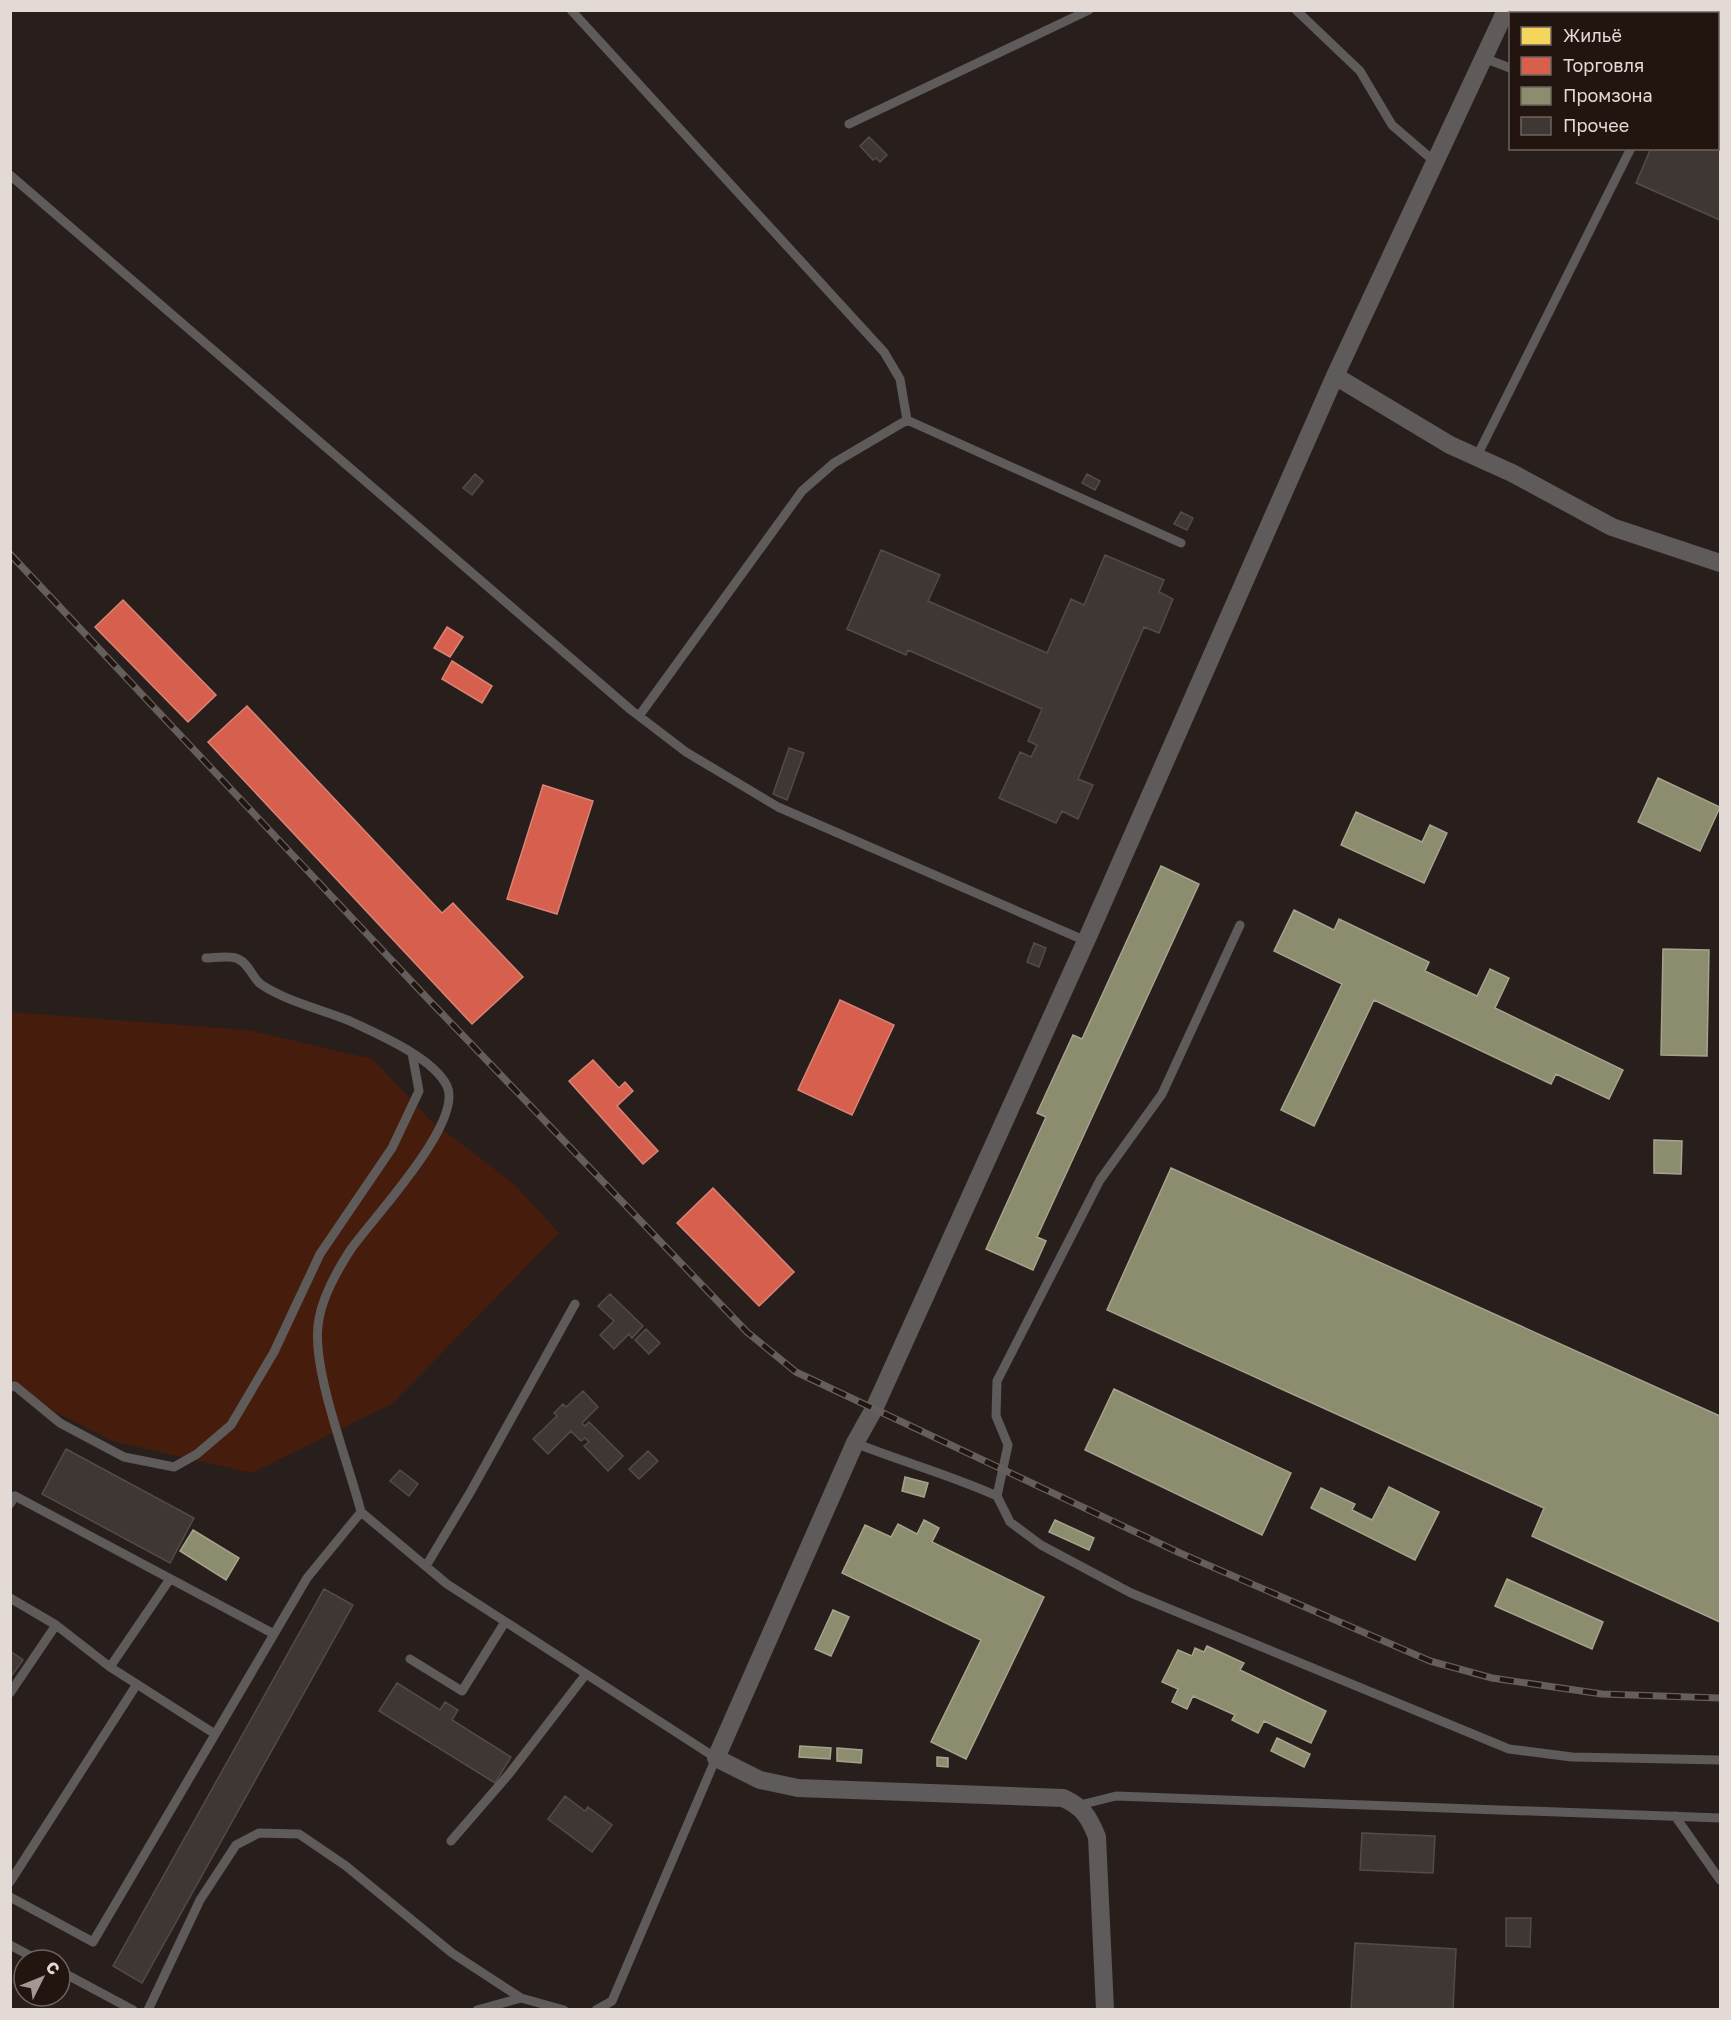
<svg xmlns="http://www.w3.org/2000/svg" width="1731" height="2020" font-family="'Golos Text',sans-serif">
	<style>
		.green { fill: #461c0c }
		.homes { fill: #f6d55c; stroke: #f0d680; stroke-width: 1.5 }
		.shops { fill: #d6604d; stroke: #da8476; stroke-width: 1.5 }
		.industry { fill: #8c8c6e; stroke: #a6a38d; stroke-width: 1.5 }
		.building { fill: #3e3734; stroke: #534b49; stroke-width: 1.5 }
		.lines { fill: none; stroke-linecap: round; stroke-linejoin: round }
		.service { stroke: #5e5b5a; stroke-width: 9 }
		.minor { stroke: #5e5b5a; stroke-width: 18 }
		.rail-casing { stroke: #645f5c; stroke-width: 7 }
		.rail { stroke: #22140f; stroke-width: 4.5; stroke-dasharray: 14; stroke-linecap: butt }
	</style>
	<rect width="100%" height="100%" fill="#281f1c"/>
	<!-- green -->
	<path class="green" d="M10,1012L248,1030L373,1059L431,1121L513,1183L559,1233L393,1403L252,1473L112,1441L11,1389Z"/>
	<!-- homes -->
	<path class="homes" d="M1560,10H1594L1592,14H1559Z"/>
	<!-- shops -->
	<path class="shops" d="M123,600L216,695L188,722L95,627Z
		M447,627L463,637L450,657L434,648Z
		M452,661L492,686L482,703L442,679Z
		M247,706L442,913L453,903L523,977L472,1024L208,742Z
		M543,785L593,801L557,914L507,899Z
		M840,1000L894,1025L852,1115L798,1090Z
		M593,1060L619,1088L625,1082L633,1091L617,1106L658,1151L643,1164L569,1081Z
		M713,1188L794,1272L759,1306L677,1223Z"/>
	<!-- industry -->
	<path class="industry" d="M1658,778L1720,807L1700,851L1638,822Z
		M1356,812L1422,842L1430,825L1447,833L1424,883L1341,845Z
		M1161,866L1199,884L1037,1237L1046,1241L1033,1270L986,1249L1046,1117L1037,1113L1073,1035L1082,1039Z
		M1294,910L1334,930L1339,919L1429,962L1425,971L1477,996L1490,969L1509,978L1495,1008L1623,1070L1609,1099L1556,1074L1551,1084L1374,1000L1314,1126L1281,1110L1342,984L1274,951Z
		M1663,949L1709,950L1707,1056L1661,1055Z
		M1654,1140L1682,1141L1681,1174L1654,1173Z
		M1171,1168L1720,1416V1622L1532,1536L1544,1508L1107,1310Z
		M1114,1389L1291,1473L1262,1535L1085,1450Z
		M905,1477L928,1483L924,1497L902,1491Z
		M1389,1487L1439,1512L1415,1560L1311,1508L1321,1488L1355,1504L1352,1510L1372,1520Z
		M924,1520L939,1528L932,1542L1044,1597L966,1759L931,1742L981,1640L842,1573L865,1525L891,1537L898,1524L917,1534Z
		M1055,1520L1094,1538L1089,1550L1049,1532Z
		M193,1530L239,1558L226,1580L180,1551Z
		M1507,1579L1603,1622L1592,1649L1495,1606Z
		M833,1610L849,1617L831,1656L815,1649Z
		M1207,1646L1244,1663L1240,1670L1326,1711L1311,1743L1264,1721L1258,1733L1232,1720L1235,1715L1193,1696L1187,1709L1172,1702L1178,1689L1162,1682L1178,1650L1192,1656L1195,1648L1204,1652Z
		M1277,1738L1310,1754L1304,1767L1271,1751Z
		M800,1746L831,1748L830,1759L799,1757Z
		M837,1748L862,1750L861,1763L837,1761Z
		M937,1757L948,1758V1767L937,1766Z"/>
	<!-- building -->
	<path class="building" d="M869,137L887,155L880,162L876,158L873,160L860,146Z
		M1718,145L1720,146V220L1636,183L1651,148H1718Z
		M475,474L483,481L472,495L463,488Z
		M1087,474L1100,481L1095,490L1082,483Z
		M1181,512L1193,518L1187,530L1174,524Z
		M881,550L940,575L928,601L1047,653L1071,599L1084,605L1105,555L1164,580L1159,592L1173,599L1159,633L1144,627L1078,779L1093,785L1078,819L1062,811L1056,823L999,798L1020,752L1031,757L1037,745L1028,741L1042,709L908,650L906,655L847,629Z
		M789,748L804,753L787,800L773,794Z
		M1034,943L1046,948L1039,967L1027,962Z
		M610,1294L643,1326L632,1338L629,1334L614,1349L600,1335L614,1321L598,1306Z
		M646,1329L660,1343L649,1354L635,1340Z
		M583,1391L598,1407L582,1423L585,1426L589,1422L623,1456L608,1471L584,1446L589,1442L585,1438L581,1441L571,1431L548,1454L533,1439L557,1416L554,1413L563,1404L566,1407Z
		M66,1449L194,1518L170,1563L42,1494Z
		M648,1451L658,1461L639,1479L629,1469Z
		M400,1470L418,1484L409,1496L390,1481Z
		M324,1589L353,1605L142,1983L113,1966Z
		M10,1651L23,1660L10,1678Z
		M397,1683L440,1710L445,1702L458,1710L452,1720L511,1757L495,1783L379,1711Z
		M565,1796L585,1811L588,1807L612,1825L592,1852L548,1819Z
		M1362,1833L1435,1836L1433,1873L1360,1870Z
		M1506,1918H1531L1530,1947L1506,1946Z
		M1355,1943L1456,1949L1453,2010H1351Z"/>
	<g class="lines">
		<!-- service -->
		<path class="service" d="M571,10L884,352L900,379L907,420
			M1296,10L1360,71L1392,125L1435,162
			M1630,14L1631,10
			M1484,58L1510,68
			M849,124L1089,10
			M10,175L631,710L686,752L778,807L1086,941
			M1476,458L1631,148
			M639,716L802,491L834,463L907,420L1181,543
			M1240,925L1162,1094L1100,1180L997,1381L996,1416L1008,1445L997,1496L1010,1522L1041,1545L1131,1593L1509,1749L1572,1757L1720,1760
			M206,958C215,958 230,955 238,959C250,964 252,979 262,985C288,1002 321,1009 350,1021C377,1034 433,1057 447,1086C464,1122 373,1218 351,1249C338,1269 323,1295 319,1319C309,1365 349,1463 361,1512
			M10,1387L15,1386L60,1423L124,1457L174,1467L197,1454L231,1425L274,1352L320,1254L392,1148L419,1091L412,1053
			M855,1443C903,1462 950,1475 997,1496
			M10,1504L15,1496L274,1634
			M426,1566L471,1491L575,1304
			M10,1598L56,1625L110,1667L215,1734
			M410,1659L462,1691L505,1622
			M110,1667L170,1579
			M10,1693L56,1625
			M1080,1805L1116,1796L1720,1818
			M1675,1816L1720,1880
			M451,1841L509,1774L586,1674
			M10,1882L137,1684
			M10,1897L93,1942L307,1578L361,1512L447,1584L716,1758L612,2001L596,2010
			M10,1945L38,1960
			M60,1971L133,2010
			M148,2010L200,1900L236,1845L259,1833L299,1834L346,1866L452,1953L521,1998L564,2010
			M477,2010L521,1998"/>
		<!-- minor -->
		<path class="minor" d="M1335,376L1450,445L1512,473L1612,527L1720,563
			M1105,2010L1097,1837C1089,1817 1083,1807 1063,1798L798,1788L760,1780L716,1758L855,1443L874,1409L1086,941L1335,376L1506,10"/>
		<!-- rail casing -->
		<g class="rail-casing">
			<path id="rail" d="M10,554L428,999L747,1332L796,1372L1180,1553L1430,1661L1492,1678L1602,1694L1720,1698"/>
		</g>
		<!-- rail -->
		<use href="#rail" class="rail"/>
	</g>
	<!-- border -->
	<rect width="1731" height="2020" fill="none" stroke="#e3d9d5" stroke-width="24"/>
	<!-- legend -->
	<rect x="1509" y="12" width="210" height="138" fill="#22140f" stroke="#6f635e" stroke-width="1.5"/>
	<rect x="1521" y="27" width="30" height="18" fill="#f6d55c" stroke="#6f635e" stroke-width="1.5"/>
	<text x="1563" y="42" font-size="18" fill="#e3d9d5">Жильё</text>
	<rect x="1521" y="57" width="30" height="18" fill="#d6604d" stroke="#6f635e" stroke-width="1.5"/>
	<text x="1563" y="72" font-size="18" fill="#e3d9d5">Торговля</text>
	<rect x="1521" y="87" width="30" height="18" fill="#8c8c6e" stroke="#6f635e" stroke-width="1.5"/>
	<text x="1563" y="102" font-size="18" fill="#e3d9d5">Промзона</text>
	<rect x="1521" y="117" width="30" height="18" fill="#3e3734" stroke="#6f635e" stroke-width="1.5"/>
	<text x="1563" y="132" font-size="18" fill="#e3d9d5">Прочее</text>
	<!-- north arrow -->
	<g transform="translate(42 1978) rotate(47)"><circle r="28" fill="#22140f" stroke="#6f635e" stroke-width="1.5"/>
	<path d="M0-4.5L10 22L0 15L-10 22Z" fill="#a29894"/>
	<text y="-9" font-size="16" font-weight="bold" text-anchor="middle" fill="#e3d9d5">С</text>
	</g>
</svg>
